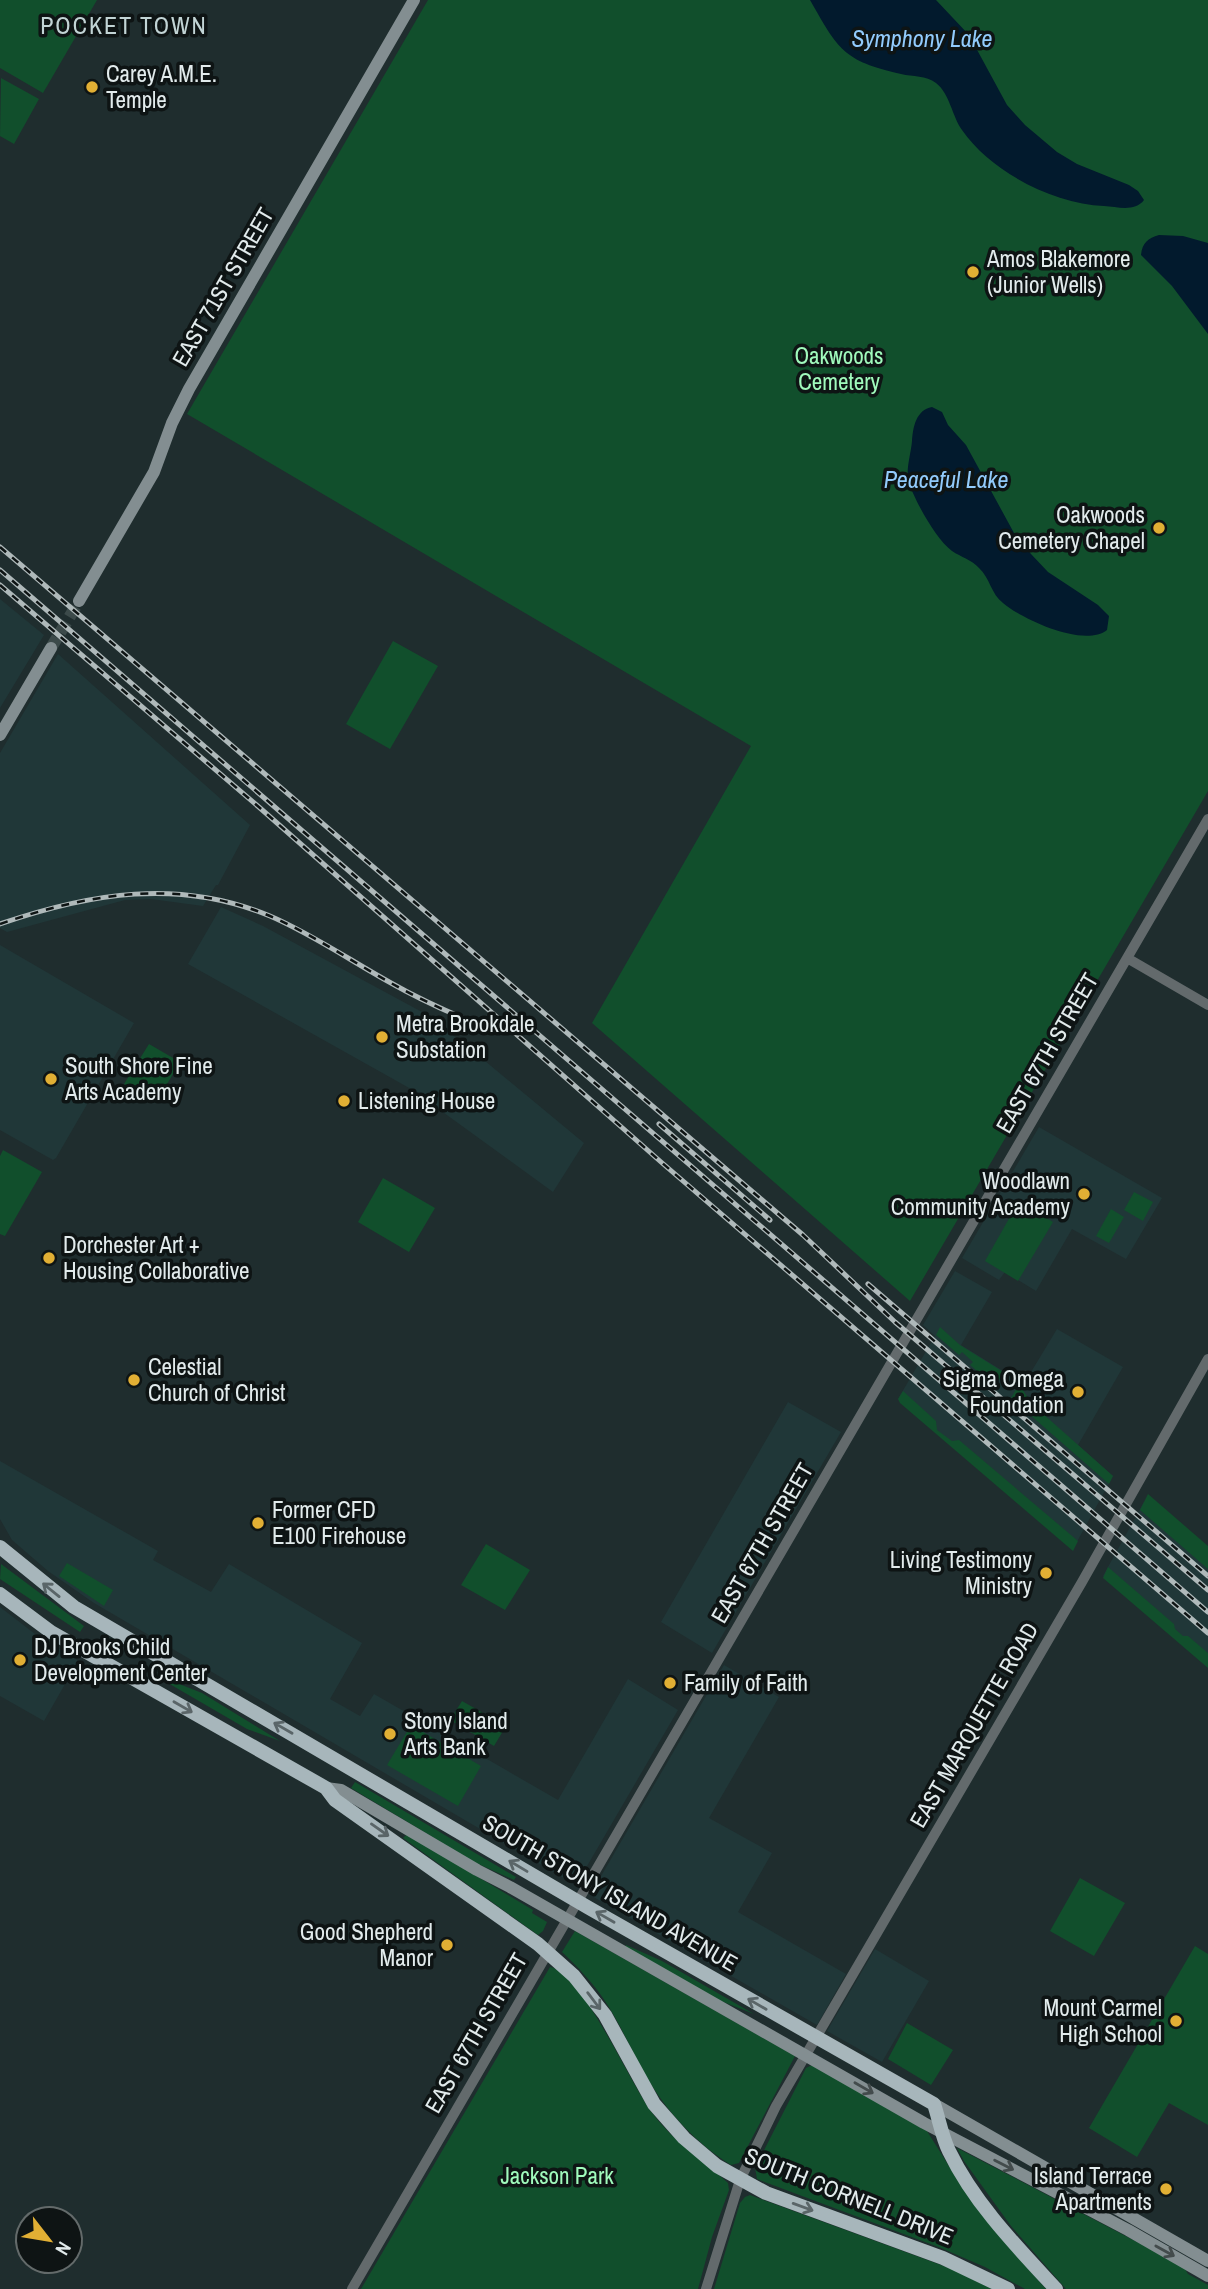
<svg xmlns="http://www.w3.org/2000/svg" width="1208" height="2289" font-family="'Archivo Narrow',sans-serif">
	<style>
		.built { fill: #203738 }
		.green { fill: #114f2c }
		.water { fill: #021a2d }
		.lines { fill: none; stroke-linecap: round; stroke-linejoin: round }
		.secondary-tunnel { stroke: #3c4a4a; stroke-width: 12; stroke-dasharray: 12 6; stroke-linecap: butt }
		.tertiary { stroke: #636a6c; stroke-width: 10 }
		.secondary { stroke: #838e91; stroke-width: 12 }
		.trunk { stroke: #a7b6bb; stroke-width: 14 }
		.rail-casing { stroke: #afb9ba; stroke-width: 5 }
		.rail { stroke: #0e1414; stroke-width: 2.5; stroke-dasharray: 8; stroke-linecap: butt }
		.oneway { stroke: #5a6568 }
		.oneway2 { stroke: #434b4c }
		.poi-dot { fill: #e1af34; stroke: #0e1414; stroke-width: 2.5 }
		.labels { text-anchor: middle; stroke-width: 7; stroke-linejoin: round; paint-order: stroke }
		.poi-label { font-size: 23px; fill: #e2ebec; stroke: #0e1414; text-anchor: start }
		.street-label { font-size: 23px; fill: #e2ebec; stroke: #0e1414 }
		.park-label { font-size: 23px; fill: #a0fabc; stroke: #0e1414 }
		.neighbourhood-label { font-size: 24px; letter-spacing: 2px; fill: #c2d4d5; stroke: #0e1414 }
		.water-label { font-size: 24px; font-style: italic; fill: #92cbfc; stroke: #0e1414 }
	</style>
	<rect width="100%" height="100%" fill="#1f2d2e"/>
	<!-- built -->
	<path class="built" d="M0,599L44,635L0,708Z
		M58,654L250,825L218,885H216L203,906L151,899L125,900L7,932L0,928V753Z
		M221,907L263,926L422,1012L467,1046L584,1143L553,1192L411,1089L188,964Z
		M0,945L134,1023L56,1158L53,1160L0,1130Z
		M1039,1127L1162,1198L1126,1259L1072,1229L1036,1291L1005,1272L999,1280L962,1258Z
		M955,1271L992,1292L961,1345L1003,1371L1022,1387L1057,1329L1123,1367L1078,1445L1113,1476L1073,1549L898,1399L935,1336L923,1325Z
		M788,1402L841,1432L712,1653L661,1622Z
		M0,1461L158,1551L153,1560L211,1592L229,1564L362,1643L330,1699L360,1716L374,1694L558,1800L628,1679L678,1710L576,1885L94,1603L48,1571L12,1540L0,1519Z
		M1144,1502L1208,1558V1665L1103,1576Z
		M0,1607L35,1634L77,1660V1663L44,1721L0,1696Z
		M724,1665L779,1697L709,1818L772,1853L738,1912L846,1974L817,2025L590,1895Z
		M875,1949L929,1981L882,2062L827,2031Z"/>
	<!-- green -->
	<path class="green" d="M0,0H97L43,93L0,68Z
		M428,0H1208V791L910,1301L592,1023L751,746L187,414Z
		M1,78L39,99L14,144L0,136Z
		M393,641L438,666L390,749L346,724Z
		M149,1044L180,1062L156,1103L124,1084Z
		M3,1150L42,1172L5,1236L0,1234V1156Z
		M383,1178L435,1208L409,1252L358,1222Z
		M1134,1192L1153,1202L1143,1221L1124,1210Z
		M1019,1201L1053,1222L1018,1281L985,1261Z
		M1111,1209L1124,1217L1109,1243L1096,1236Z
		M940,1327L960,1345L1005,1373L994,1385L970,1365L973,1362L962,1352L959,1355L936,1335Z
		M1019,1384L1032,1404L1113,1476L1109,1484L1011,1398Z
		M903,1391L936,1421L937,1430L952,1441L959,1440L1078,1541L1073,1551L900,1403L898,1399Z
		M1148,1494L1208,1546V1569L1140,1510Z
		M486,1544L530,1570L505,1610L461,1585Z
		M67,1563L113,1590L104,1606L59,1576Z
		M1,1564L84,1626L80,1632L0,1579Z
		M1108,1567L1174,1624L1175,1629L1183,1636H1188L1208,1653V1668L1103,1578Z
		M149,1672L202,1693L280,1741L247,1729Z
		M462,1701L506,1726L494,1746L450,1720Z
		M411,1725L481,1766L458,1806L387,1765Z
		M355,1782L516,1877L514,1880L474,1862L351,1788Z
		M407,1834L533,1910L532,1913L547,1922L543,1931L538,1935L403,1838Z
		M1080,1878L1125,1903L1094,1956L1050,1931Z
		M575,1931L795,2056L739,2163L731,2165C696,2143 667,2112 646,2076C632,2052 621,2025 605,2001C593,1983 578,1967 562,1952Z
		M626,1945L662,1961L754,2014L721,2001L625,1947Z
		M1195,1946L1208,1954V2125L1169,2103L1137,2157L1089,2128Z
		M550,1967C582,1972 631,2086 653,2114C675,2143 702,2159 728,2183L729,2190L712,2237L698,2289H361Z
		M907,2023L953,2050L931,2085L888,2059Z
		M812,2065L927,2131L959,2182L999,2235L1046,2289H1025L985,2267L941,2248L757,2179L755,2168L806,2068Z
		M957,2148L1183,2266L1188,2274L1208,2285V2289H1066L1011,2226L964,2161Z
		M750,2195L952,2269L992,2289H714L740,2203L745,2197Z"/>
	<!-- water -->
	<path class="water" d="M810,0H936L969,35L1007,105L1025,125L1057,152L1077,164L1129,185L1138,191L1144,200C1135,212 1118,207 1104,206C1054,204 991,172 962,130C952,116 950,94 936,83C926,75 913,77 901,74C843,61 838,49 810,0Z
		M1159,235L1183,236L1208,243V334L1172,286L1141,255C1142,243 1148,238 1159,235Z
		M932,407L942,412L948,425L966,445L1014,533L1031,554L1048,572L1098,605L1109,616L1107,630C1084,648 1023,620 1003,603C991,594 990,578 979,568C972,560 961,557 952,551C936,539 916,503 909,483C905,471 911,454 912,441C913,427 916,410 932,407Z"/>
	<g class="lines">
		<!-- secondary-tunnel -->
		<path class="secondary-tunnel" d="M51,648L79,601"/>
		<!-- tertiary -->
		<path class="tertiary" d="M1127,958L1208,1005
			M352,2289L1208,819
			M706,2289L740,2180L776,2106L1082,1582L1208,1359"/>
		<!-- secondary -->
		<path class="secondary" d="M79,601L154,472L172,423L189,389L414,0
			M0,735L51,648
			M326,1788L341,1790L477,1870L510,1887L924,2123L1128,2230L1208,2276
			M934,2104L1208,2261"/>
		<!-- trunk -->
		<path class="trunk" d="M0,1547L74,1607L589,1908L934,2104C939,2119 942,2137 949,2151C974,2203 1017,2247 1056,2289
			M0,1594L51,1632L326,1788L335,1800L538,1944L574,1976L605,2015L654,2104L684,2138L717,2166L766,2193L943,2258L1008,2289"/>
		<!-- rail casing -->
		<g class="rail-casing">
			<path id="rail" d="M0,547L803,1235L895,1322L1208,1590
				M0,570L1208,1612
				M0,585L260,808L661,1162L1208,1633
				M0,924C90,893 179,878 270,916C312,934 351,961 391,983C419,999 448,1012 477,1024
				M659,1124L770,1220
				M868,1284L1208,1576"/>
		</g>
		<!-- rail -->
		<use href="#rail" class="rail"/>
	</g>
	<!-- one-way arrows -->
	<defs><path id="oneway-shaft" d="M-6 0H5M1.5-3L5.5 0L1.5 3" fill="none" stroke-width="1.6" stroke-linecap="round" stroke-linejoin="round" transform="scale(1.75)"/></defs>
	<g class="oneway">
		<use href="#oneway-shaft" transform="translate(51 1590) rotate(-141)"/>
		<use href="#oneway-shaft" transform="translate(183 1707) rotate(30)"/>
		<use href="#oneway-shaft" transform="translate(283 1728) rotate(-150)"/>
		<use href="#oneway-shaft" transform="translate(380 1830) rotate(35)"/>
		<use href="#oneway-shaft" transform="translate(518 1866) rotate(-149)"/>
		<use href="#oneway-shaft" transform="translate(605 1917) rotate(-150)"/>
		<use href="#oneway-shaft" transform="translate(594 2001) rotate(53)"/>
		<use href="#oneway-shaft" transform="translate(757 2004) rotate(-150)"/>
		<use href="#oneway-shaft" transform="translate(803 2207) rotate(20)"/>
	</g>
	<g class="oneway2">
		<use href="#oneway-shaft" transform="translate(864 2088) rotate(30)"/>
		<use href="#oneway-shaft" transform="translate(1004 2165) rotate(27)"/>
		<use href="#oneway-shaft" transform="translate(1165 2251) rotate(29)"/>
	</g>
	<!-- markers -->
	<g class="poi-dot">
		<circle cx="92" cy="87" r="7"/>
		<circle cx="973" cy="272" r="7"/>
		<circle cx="1159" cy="528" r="7"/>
		<circle cx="382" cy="1037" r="7"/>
		<circle cx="51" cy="1079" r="7"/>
		<circle cx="344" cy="1101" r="7"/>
		<circle cx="1084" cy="1194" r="7"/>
		<circle cx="49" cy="1258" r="7"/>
		<circle cx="134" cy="1380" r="7"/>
		<circle cx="1078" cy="1392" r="7"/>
		<circle cx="258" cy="1523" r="7"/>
		<circle cx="1046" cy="1573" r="7"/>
		<circle cx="20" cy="1660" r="7"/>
		<circle cx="670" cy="1683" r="7"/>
		<circle cx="390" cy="1734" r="7"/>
		<circle cx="447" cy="1945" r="7"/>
		<circle cx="1176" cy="2021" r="7"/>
		<circle cx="1166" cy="2189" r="7"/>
	</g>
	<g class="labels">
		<!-- poi labels -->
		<g class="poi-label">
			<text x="106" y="82">Carey A.M.E.<tspan x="106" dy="26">Temple</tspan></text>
			<text x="987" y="267">Amos Blakemore<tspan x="987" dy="26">(Junior Wells)</tspan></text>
			<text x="1145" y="523" text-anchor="end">Oakwoods<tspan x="1145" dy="26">Cemetery Chapel</tspan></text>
			<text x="396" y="1032">Metra Brookdale<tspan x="396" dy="26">Substation</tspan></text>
			<text x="65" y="1074">South Shore Fine<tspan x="65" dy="26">Arts Academy</tspan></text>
			<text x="358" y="1109">Listening House</text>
			<text x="1070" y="1189" text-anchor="end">Woodlawn<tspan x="1070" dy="26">Community Academy</tspan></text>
			<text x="63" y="1253">Dorchester Art +<tspan x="63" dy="26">Housing Collaborative</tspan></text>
			<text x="148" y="1375">Celestial<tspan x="148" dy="26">Church of Christ</tspan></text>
			<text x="1064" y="1387" text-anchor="end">Sigma Omega<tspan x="1064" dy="26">Foundation</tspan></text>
			<text x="272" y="1518">Former CFD<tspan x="272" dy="26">E100 Firehouse</tspan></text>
			<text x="1032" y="1568" text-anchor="end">Living Testimony<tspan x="1032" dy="26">Ministry</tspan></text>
			<text x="34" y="1655">DJ Brooks Child<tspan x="34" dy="26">Development Center</tspan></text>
			<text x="684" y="1691">Family of Faith</text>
			<text x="404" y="1729">Stony Island<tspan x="404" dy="26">Arts Bank</tspan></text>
			<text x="433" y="1940" text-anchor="end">Good Shepherd<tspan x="433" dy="26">Manor</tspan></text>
			<text x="1162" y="2016" text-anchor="end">Mount Carmel<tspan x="1162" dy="26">High School</tspan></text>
			<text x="1152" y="2184" text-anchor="end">Island Terrace<tspan x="1152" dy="26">Apartments</tspan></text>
		</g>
		<!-- street labels -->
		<g class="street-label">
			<text transform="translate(223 287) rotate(-60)" y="8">EAST 71ST STREET</text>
			<text transform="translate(1047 1053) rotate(-60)" y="8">EAST 67TH STREET</text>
			<text transform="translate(762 1543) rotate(-60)" y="8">EAST 67TH STREET</text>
			<text transform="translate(974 1725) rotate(-60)" y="8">EAST MARQUETTE ROAD</text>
			<text transform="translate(610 1893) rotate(30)" y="8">SOUTH STONY ISLAND AVENUE</text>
			<text transform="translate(476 2033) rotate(-60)" y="8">EAST 67TH STREET</text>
			<text transform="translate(849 2196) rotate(22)" y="8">SOUTH CORNELL DRIVE</text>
		</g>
		<!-- park labels -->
		<g class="park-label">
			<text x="839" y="364">Oakwoods<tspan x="839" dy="26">Cemetery</tspan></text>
			<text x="557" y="2184">Jackson Park</text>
		</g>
		<!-- neighbourhood labels -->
		<g class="neighbourhood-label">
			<text x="124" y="34">POCKET TOWN</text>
		</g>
		<!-- water labels -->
		<g class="water-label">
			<text x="922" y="47">Symphony Lake</text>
			<text x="946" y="488">Peaceful Lake</text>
		</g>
	</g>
	<!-- north arrow -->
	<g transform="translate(49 2240) rotate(121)"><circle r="33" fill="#0e1414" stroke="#636a6a" stroke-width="2"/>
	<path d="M0-5L12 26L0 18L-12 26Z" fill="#e1af34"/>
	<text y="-10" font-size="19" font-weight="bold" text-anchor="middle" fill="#e2ebec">N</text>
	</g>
</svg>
